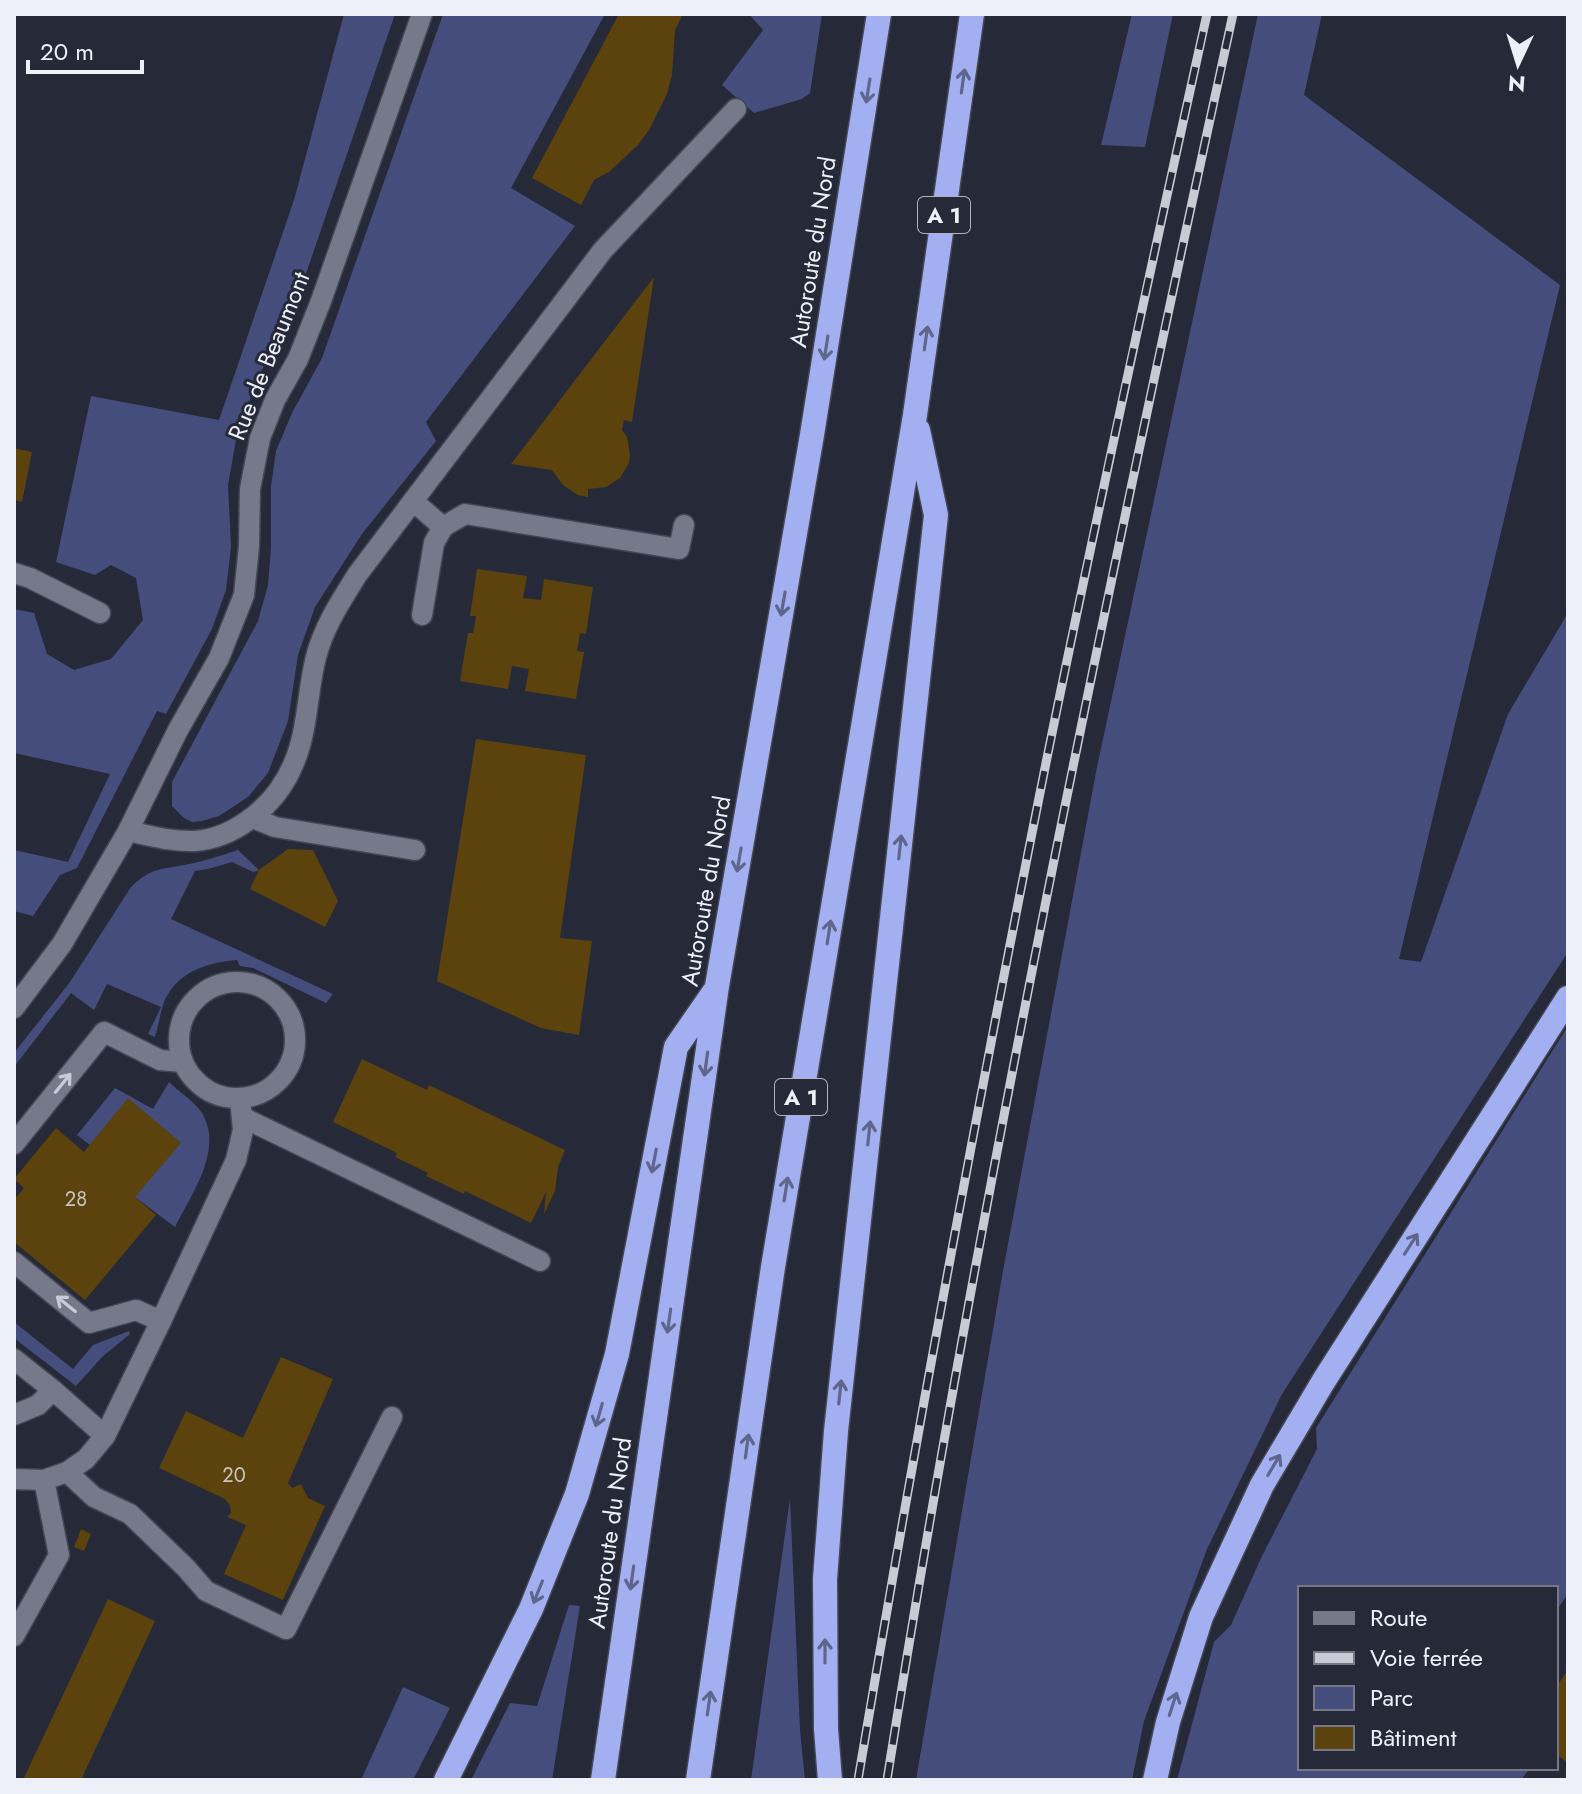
<svg xmlns="http://www.w3.org/2000/svg" width="1582" height="1794" font-family="Jost,sans-serif">
	<style>
		.green { fill: #454d7d }
		.building { fill: #5c430e }
		.lines { fill: none; stroke-linecap: round; stroke-linejoin: round }
		.service-casing { stroke: #444753; stroke-width: 23 }
		.minor-casing { stroke: #444753; stroke-width: 23 }
		.tertiary-casing { stroke: #444753; stroke-width: 23 }
		.motorway-casing { stroke: #444753; stroke-width: 27 }
		.service { stroke: #75798a; stroke-width: 20 }
		.minor { stroke: #75798a; stroke-width: 20 }
		.tertiary { stroke: #75798a; stroke-width: 20 }
		.motorway { stroke: #a2b0f2; stroke-width: 24 }
		.rail-casing { stroke: #c8cbd5; stroke-width: 9 }
		.rail { stroke: #262938; stroke-width: 6; stroke-dasharray: 18; stroke-linecap: butt }
		.oneway { stroke: #5e668c }
		.oneway2 { stroke: #c9ccd8 }
		.labels { text-anchor: middle; stroke-width: 6; stroke-linejoin: round; paint-order: stroke }
		.number-label { font-size: 20px; fill: #c9c5be }
		.shield { fill: #262938; stroke: #b1b4bf; stroke-width: 2 }
		.shield-label { font-size: 22px; font-weight: bold; fill: #edf0f9 }
		.street-label { font-size: 24px; fill: #edf0f9; stroke: #262938 }
	</style>
	<rect width="100%" height="100%" fill="#262938"/>
	<!-- green -->
	<path class="green" d="M344,14H395L299,294L258,378L237,434L228,485L231,547L226,590L212,629L166,714L157,711L77,868L60,875L33,916L14,911V850L68,862L110,774L14,753V609L34,613L47,654L74,670L111,659L143,620L136,578L111,565L95,575L56,562L91,396L219,420L294,200Z
		M443,14H605L511,188L575,226L426,422L436,441L362,534L315,607L298,655L288,721L268,773L248,797L219,816L202,821L192,822L184,818L172,806V782L258,621L268,585L271,548V487L276,451L292,413L322,358Z
		M749,14H822L810,93L802,99L754,113L722,85L763,30Z
		M1132,14H1173L1145,147L1101,145Z
		M1258,14H1322L1304,95L1560,285L1399,959L1421,962L1508,714L1568,613V952L1282,1394L1207,1549L1144,1721L1132,1780H916L1003,1271L1097,767Z
		M238,850L259,870L253,872L232,862L208,869L195,871L171,919L333,994L326,1003L253,968L240,966L237,960C207,962 174,973 163,1005C160,1015 158,1027 155,1037L148,1034L161,1007L107,984L94,1010L71,993L14,1067V1053L70,982L131,887C153,866 162,870 189,864C206,861 222,855 238,850Z
		M1568,1026V1594L1556,1611V1588H1300V1768H1530L1521,1780H1177L1214,1642L1231,1625L1262,1556L1317,1449L1316,1428Z
		M169,1082C179,1092 194,1101 202,1113C224,1150 191,1195 175,1227L135,1197L180,1142L128,1099L90,1145L77,1135L115,1088L153,1109Z
		M14,1322L73,1369L93,1345L129,1331L130,1334L102,1357L76,1386L14,1338Z
		M790,1498L800,1730L805,1780H751Z
		M569,1605L580,1606L552,1780H471L510,1703L537,1706Z
		M403,1687L450,1708L413,1780H361Z"/>
	<!-- building -->
	<path class="building" d="M619,14H683L675,30L672,75L667,94L649,130L638,145L609,172L594,180L581,205L532,178Z
		M654,277L632,422L624,420L622,430L627,437L630,454L629,463L620,478L606,487L588,489V497L578,495L563,485L552,470L511,464Z
		M14,448L32,452L22,502L14,500Z
		M477,569L527,576L523,598L541,600L544,579L593,587L586,634L580,633L577,651L584,652L576,699L525,691L529,669L512,666L508,689L460,681L468,633H473L476,616H470Z
		M476,739L586,755L560,938L592,941L579,1035L541,1028L437,981Z
		M288,849L313,850L338,901L325,927L250,889L259,870Z
		M362,1059L427,1090L429,1085L565,1150L558,1167L555,1191L544,1214L546,1192L531,1223L465,1191L464,1194L426,1176L428,1173L395,1157L397,1153L333,1122Z
		M128,1098L181,1143L135,1197L156,1215L85,1300L14,1242V1200L24,1188L14,1179L56,1128L84,1152Z
		M281,1357L333,1379L288,1483L292,1488L301,1484L308,1498L325,1506L283,1600L224,1574L246,1525L227,1517L231,1513L230,1505L225,1499L159,1468L186,1411L243,1438Z
		M81,1529L91,1534L84,1551L74,1547Z
		M108,1599L155,1621L81,1780H23Z
		M1568,1670V1763L1556,1754V1687Z"/>
	<g class="lines">
		<!-- service casing -->
		<g class="service-casing">
			<path id="service" d="M413,501L443,527L465,514L679,549L684,525
				M422,615L434,543L443,527
				M253,818L275,827L415,850
				M242,1117L540,1261
				M14,1144L104,1032L160,1060L182,1062
				M14,1262L89,1323L136,1310L161,1321
				M14,1359L53,1390L105,1436
				M14,1415L38,1405L53,1390
				M67,1472L94,1497L130,1514L186,1568L206,1591L286,1629L392,1417
				M14,1636L59,1555L44,1480"/>
		</g>
		<!-- minor casing -->
		<g class="minor-casing">
			<path id="minor" d="M14,573L30,578L100,613
				M128,831C150,836 173,842 195,841C237,838 277,803 293,765C308,732 307,692 316,657C324,626 341,601 357,575L603,250L736,109
				M179 1040a58 58 0 1 1 116 0a58 58 0 1 1-116 0Z
				M14,1479L44,1480L67,1472L86,1459L105,1436L161,1321L236,1160L243,1130L240,1098"/>
		</g>
		<!-- tertiary casing -->
		<g class="tertiary-casing">
			<path id="tertiary" d="M14,1008L62,944L128,831L178,730L219,658L244,595L249,546L250,489L260,438L275,400L298,359L321,301L422,14"/>
		</g>
		<!-- motorway casing -->
		<g class="motorway-casing">
			<path id="motorway" d="M446,1780L531,1609L577,1494L617,1354L676,1047L714,992
				M603,1780L717,986L812,435L879,14
				M698,1780L773,1267L915,415L972,14
				M830,1780L826,1729L825,1579L836,1431L936,515L918,430
				M1155,1780L1168,1722L1201,1617L1262,1485L1323,1382L1568,998"/>
		</g>
		<!-- service -->
		<use href="#service" class="service"/>
		<!-- minor -->
		<use href="#minor" class="minor"/>
		<!-- tertiary -->
		<use href="#tertiary" class="tertiary"/>
		<!-- motorway -->
		<use href="#motorway" class="motorway"/>
		<!-- rail casing -->
		<g class="rail-casing">
			<path id="rail" d="M858,1780C916,1435 980,1091 1049,748C1099,503 1153,258 1207,14
				M887,1780C981,1187 1105,600 1233,14"/>
		</g>
		<!-- rail -->
		<use href="#rail" class="rail"/>
	</g>
	<!-- one-way arrows -->
	<defs><path id="oneway-shaft" d="M-6 0H5M1.5-3L5.5 0L1.5 3" fill="none" stroke-width="1.6" stroke-linecap="round" stroke-linejoin="round" transform="scale(2)"/></defs>
	<g class="oneway">
		<use href="#oneway-shaft" transform="translate(963 81) rotate(-82)"/>
		<use href="#oneway-shaft" transform="translate(868 91) rotate(99)"/>
		<use href="#oneway-shaft" transform="translate(926 338) rotate(-82)"/>
		<use href="#oneway-shaft" transform="translate(826 348) rotate(99)"/>
		<use href="#oneway-shaft" transform="translate(783 604) rotate(100)"/>
		<use href="#oneway-shaft" transform="translate(900 847) rotate(-84)"/>
		<use href="#oneway-shaft" transform="translate(739 860) rotate(100)"/>
		<use href="#oneway-shaft" transform="translate(829 932) rotate(-81)"/>
		<use href="#oneway-shaft" transform="translate(706 1064) rotate(98)"/>
		<use href="#oneway-shaft" transform="translate(869 1133) rotate(-84)"/>
		<use href="#oneway-shaft" transform="translate(654 1161) rotate(101)"/>
		<use href="#oneway-shaft" transform="translate(786 1189) rotate(-81)"/>
		<use href="#oneway-shaft" transform="translate(1411 1244) rotate(-57)"/>
		<use href="#oneway-shaft" transform="translate(669 1321) rotate(98)"/>
		<use href="#oneway-shaft" transform="translate(840 1392) rotate(-84)"/>
		<use href="#oneway-shaft" transform="translate(599 1415) rotate(106)"/>
		<use href="#oneway-shaft" transform="translate(747 1446) rotate(-82)"/>
		<use href="#oneway-shaft" transform="translate(1274 1465) rotate(-59)"/>
		<use href="#oneway-shaft" transform="translate(632 1578) rotate(98)"/>
		<use href="#oneway-shaft" transform="translate(538 1592) rotate(112)"/>
		<use href="#oneway-shaft" transform="translate(825 1651) rotate(-90)"/>
		<use href="#oneway-shaft" transform="translate(709 1703) rotate(-82)"/>
		<use href="#oneway-shaft" transform="translate(1173 1704) rotate(-72)"/>
	</g>
	<g class="oneway2">
		<use href="#oneway-shaft" transform="translate(63 1083) rotate(-51)"/>
		<use href="#oneway-shaft" transform="translate(66 1304) rotate(-141)"/>
	</g>
	<g class="labels">
		<!-- number labels -->
		<g class="number-label">
			<text x="76" y="1206">28</text>
			<text x="234" y="1482">20</text>
		</g>
		<!-- shield labels -->
		<g class="shield">
			<rect x="918" y="197" width="52" height="36" rx="6"/>
			<rect x="775" y="1079" width="52" height="36" rx="6"/>
		</g>
		<g class="shield-label">
			<text x="944" y="223">A 1</text>
			<text x="801" y="1105">A 1</text>
		</g>
		<!-- street labels -->
		<g class="street-label">
			<text transform="translate(813 252) rotate(-81)" y="8">Autoroute du Nord</text>
			<text transform="translate(269 356) rotate(-68)" y="8">Rue de Beaumont</text>
			<text transform="translate(706 891) rotate(-80)" y="8">Autoroute du Nord</text>
			<text transform="translate(610 1533) rotate(-82)" y="8">Autoroute du Nord</text>
		</g>
	</g>
	<!-- border -->
	<rect width="1582" height="1794" fill="none" stroke="#edf0f9" stroke-width="32"/>
	<!-- legend -->
	<rect x="1298" y="1586" width="260" height="184" fill="#262938" stroke="#767985" stroke-width="2"/>
	<rect x="1314" y="1612" width="40" height="12" fill="#75798a" stroke="#767985" stroke-width="2"/>
	<text x="1370" y="1626" font-size="24" fill="#edf0f9">Route</text>
	<rect x="1314" y="1652" width="40" height="12" fill="#c8cbd5" stroke="#767985" stroke-width="2"/>
	<text x="1370" y="1666" font-size="24" fill="#edf0f9">Voie ferrée</text>
	<rect x="1314" y="1686" width="40" height="24" fill="#454d7d" stroke="#767985" stroke-width="2"/>
	<text x="1370" y="1706" font-size="24" fill="#edf0f9">Parc</text>
	<rect x="1314" y="1726" width="40" height="24" fill="#5c430e" stroke="#767985" stroke-width="2"/>
	<text x="1370" y="1746" font-size="24" fill="#edf0f9">Bâtiment</text>
	<!-- north arrow -->
	<g transform="translate(1518 64) rotate(184)" stroke="#262938" stroke-width="6" paint-order="stroke">
	<path d="M0-6L14 30L0 20L-14 30Z" fill="#edf0f9"/>
	<text y="-12" font-size="22" font-weight="bold" text-anchor="middle" fill="#edf0f9">N</text>
	</g>
	<!-- scale -->
	<path d="M28 60v12h114v-12" fill="none" stroke="#edf0f9" stroke-width="4"/>
	<text x="40" y="60" font-size="24" fill="#edf0f9" stroke="#262938" stroke-width="6" paint-order="stroke">20 m</text>
</svg>
